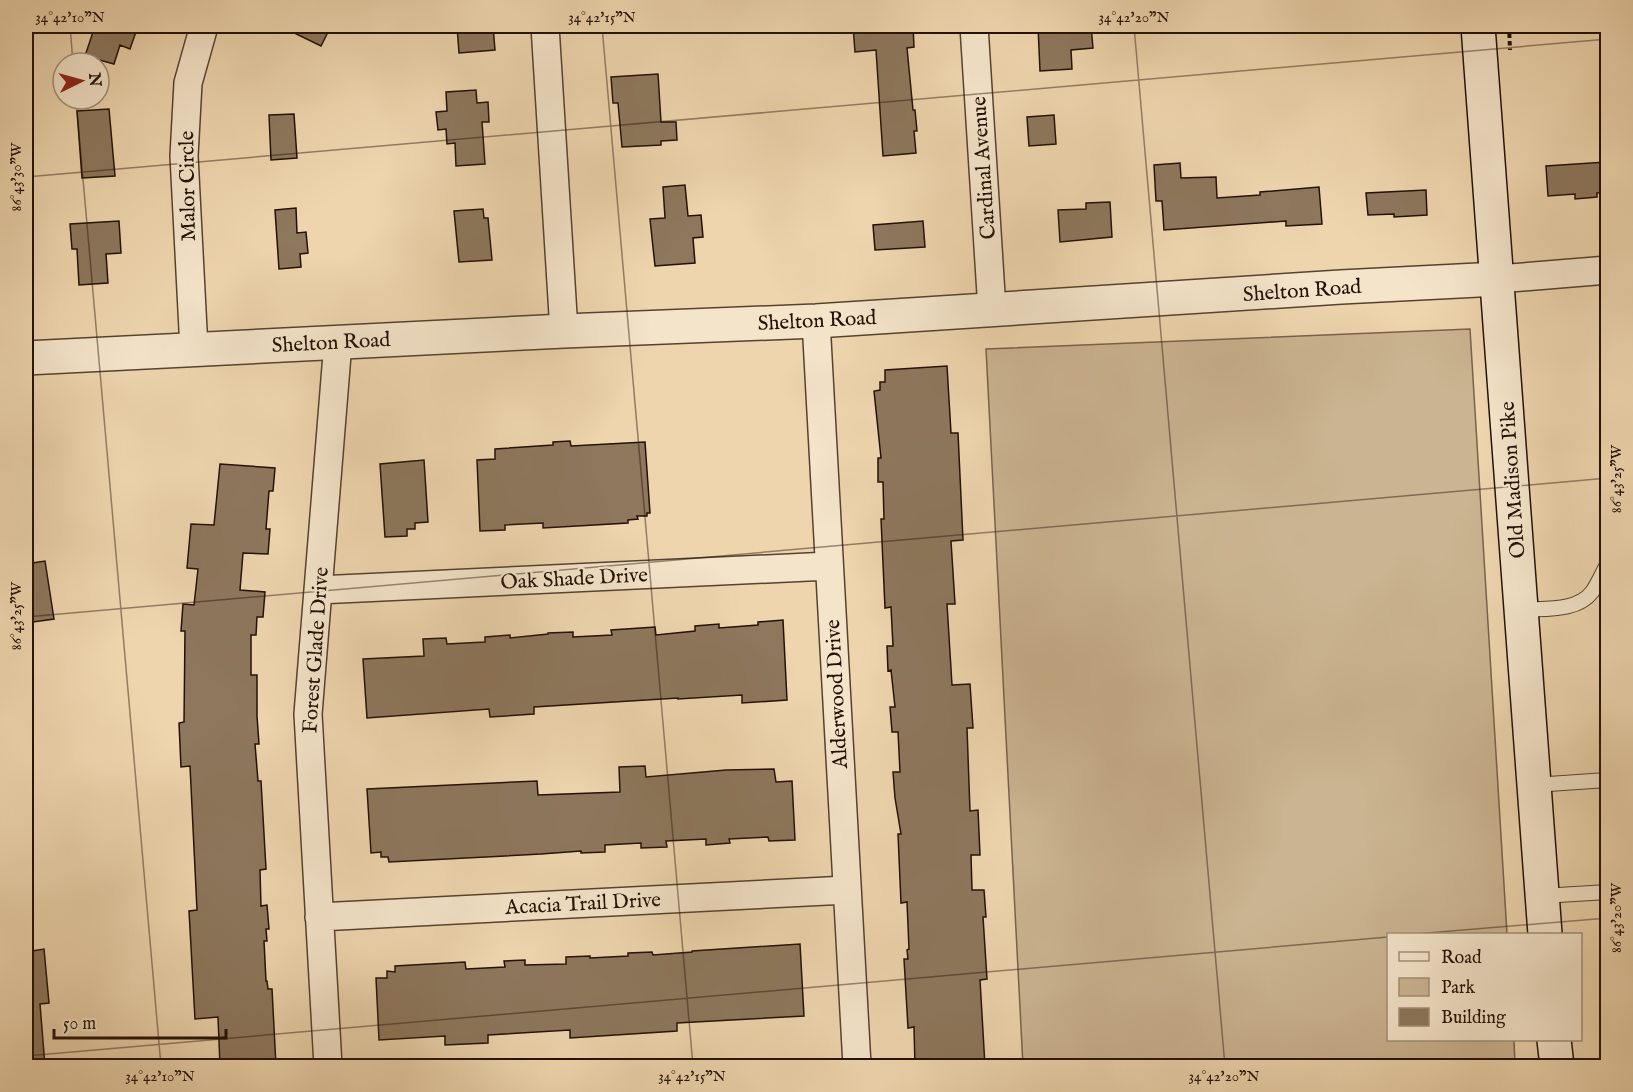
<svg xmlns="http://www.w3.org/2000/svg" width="1633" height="1092" font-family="'IM FELL English',serif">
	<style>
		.green { fill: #cbb491; stroke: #77624c; stroke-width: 1.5 }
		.building { fill: #8d775d; stroke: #231106; stroke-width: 1.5 }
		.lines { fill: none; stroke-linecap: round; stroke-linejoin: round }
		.service-casing { stroke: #564230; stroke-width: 16 }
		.minor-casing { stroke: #564230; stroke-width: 30 }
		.tertiary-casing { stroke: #564230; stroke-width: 36 }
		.secondary-casing { stroke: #231106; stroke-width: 36 }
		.path { stroke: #231106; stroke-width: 4; stroke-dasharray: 4.5 3; stroke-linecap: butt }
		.service { stroke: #f4e4ca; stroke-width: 14 }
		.minor { stroke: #f4e4ca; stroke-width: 27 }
		.tertiary { stroke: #f4e4ca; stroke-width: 33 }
		.secondary { stroke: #f4e4ca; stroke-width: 33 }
		.ticks { fill: none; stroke: #231106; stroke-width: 1.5; stroke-opacity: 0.45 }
		.labels { text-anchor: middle; stroke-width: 4.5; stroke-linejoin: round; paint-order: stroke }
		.street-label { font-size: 21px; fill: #231106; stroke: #f4e4ca }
		.neatline { fill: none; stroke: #231106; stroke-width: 2 }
		.ticks-label { font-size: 15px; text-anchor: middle; fill: #231106 }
	</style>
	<rect width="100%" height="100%" fill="#eed5ae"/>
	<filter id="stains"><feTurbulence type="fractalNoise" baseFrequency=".00333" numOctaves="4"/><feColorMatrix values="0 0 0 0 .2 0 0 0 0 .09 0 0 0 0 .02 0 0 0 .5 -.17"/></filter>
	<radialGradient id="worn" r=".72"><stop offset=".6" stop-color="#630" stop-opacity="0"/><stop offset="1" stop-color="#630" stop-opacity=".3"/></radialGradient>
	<!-- green -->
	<path class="green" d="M1470,329L1507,934H1388V1040H1514L1515,1066H1023L986,349Z"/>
	<!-- building -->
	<path class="building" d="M95,26H138L130,49L120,45L114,64L85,56Z
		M280,26H331L321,46Z
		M457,26H493L495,50L459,53Z
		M853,26H913L914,47L907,48L913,110H915L917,131H914L916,153L883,156L876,50L855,52Z
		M1038,26H1091L1093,48L1071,50L1072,69L1040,71Z
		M658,74L661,122H676L677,140L661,141V145L622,147L618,103H613L611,77Z
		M476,90L477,103L488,102L489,122H482L485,164L456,166L455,143L447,144L446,129L438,130L436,112L447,111L446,92Z
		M109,109L115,176L82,178L77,111Z
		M294,114L297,158L271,160L269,115Z
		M1054,115L1056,144L1029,146L1027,117Z
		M1606,162L1608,192L1597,193V197L1575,199V194L1548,196L1546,166Z
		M1180,163L1181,178L1216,177L1217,198L1260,195V192L1319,187L1322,224L1286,226V221L1164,230L1162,201H1156L1154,165Z
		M685,185L688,216L701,215L703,237L693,238L695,263L655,266L650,219L665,218L663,187Z
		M1426,190L1427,215L1394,217V214L1368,215L1366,193Z
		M1110,202L1112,237L1060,242L1058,210L1086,209V203Z
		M296,208L297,233L306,232L308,253L300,254L301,267L279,269L275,210Z
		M483,209L484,218H488L492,260L459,262L454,211Z
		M119,221L121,253L106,254L108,283L79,285L77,249H72L70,224Z
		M923,221L925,247L875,250L873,225Z
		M947,366L951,433H958L963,540L951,541L955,604H947L952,685L970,684L973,728H967L970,811L978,810L980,855H971L972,890H984L986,917H983L987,979L980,980L985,1066H915L914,1027L908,1028L904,959H908L907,950L909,949L907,902L901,903L898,834H901L895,798L893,772H900L898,732H892L890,707H895L891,670L888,671L887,646H893L891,607L885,608L881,519H884L883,482H878V458H881L874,391L880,390V382H885V370Z
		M570,441L571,446L645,442L650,513H647V516H637L638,519L628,520V523L543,528V523L505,525V530L480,531L477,460L495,459V449L553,445V442Z
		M424,460L428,522L415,523V529H407V536L385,537L380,464Z
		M220,464L275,468L273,491H269L266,529H270L268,554L243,553L240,590L265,592L263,617H257L256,635H251V675H257V716L259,744H255L258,781H261L266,869L260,870L261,906L267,905L269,929H266L267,941H264L266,981H267L268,989H272L276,1066H220L218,1017L195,1019L189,911L197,910L190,766L181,767L179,723L184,722L185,631H181L183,604L194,605L198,569L187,568L191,524L214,525Z
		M45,561L54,619L26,623V564Z
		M783,620L787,700L742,703V695L678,699V698L534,707V714L490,717L489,709L367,718L363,659L424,656L423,639L446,638L447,644L485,642V637L510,635V638L548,634V633L573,632V637L612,635L611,630L655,627L656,635L695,631V626L719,624V628L758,625V622Z
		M645,766L646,777L726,770L774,769L776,782L792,781L795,840L769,841L768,837L729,839L730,843L706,845V839L666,841L667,847L641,848V843L605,845V852L581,853V851L541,854L389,862L388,857H381V852L371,853L367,789L537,781L538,795L620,792L619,767Z
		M800,944L804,1016L677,1023V1031L570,1038V1030L488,1035V1043L445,1045V1036L379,1040L376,978H387V971L395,972V966L465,962L466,969L505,967L504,961L525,960V965L566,964V957L590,956V958L628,956V953L652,952L653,955L692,952V951Z
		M44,949L49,1003L40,1004L45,1066H26V952Z"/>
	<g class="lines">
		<!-- service casing -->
		<g class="service-casing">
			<path id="service" d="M1521,610C1544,608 1577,612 1592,592C1598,584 1602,573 1608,563
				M1534,785L1607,780L1608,787
				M1542,896L1608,892"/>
		</g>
		<!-- minor casing -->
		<g class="minor-casing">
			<path id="minor" d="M545,26L564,331
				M974,26L992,310
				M1498,279L1608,270
				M816,321L857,1066
				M194,349L184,156L188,83L204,26
				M318,590L829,566
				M319,917L847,890
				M328,1066L308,714L338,342"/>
		</g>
		<!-- tertiary casing -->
		<g class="tertiary-casing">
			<path id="tertiary" d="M26,358L564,331L816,321L1341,287L1498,279"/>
		</g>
		<!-- secondary casing -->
		<g class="secondary-casing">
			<path id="secondary" d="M1478,26L1545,934
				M1554,1040L1557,1066"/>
		</g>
		<!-- path -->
		<path class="path" d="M1509,26L1510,50"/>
		<!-- service -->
		<use href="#service" class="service"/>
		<!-- minor -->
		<use href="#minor" class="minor"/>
		<!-- tertiary -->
		<use href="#tertiary" class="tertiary"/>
		<!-- secondary -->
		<use href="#secondary" class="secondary"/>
	</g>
	<!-- ticks -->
	<path class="ticks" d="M70,26L73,63M602,26L693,1066M1134,26L1225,1066M76,99L161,1066M26,177L1608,39M26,617L1608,478M1415,934L1608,918M26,1056L1388,937"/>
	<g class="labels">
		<!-- street labels -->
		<g class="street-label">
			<text transform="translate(983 168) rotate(-94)" y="7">Cardinal Avenue</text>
			<text transform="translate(187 186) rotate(-91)" y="7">Malor Circle</text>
			<text transform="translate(1302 290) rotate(-4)" y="7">Shelton Road</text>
			<text transform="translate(817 320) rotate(-3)" y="7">Shelton Road</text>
			<text transform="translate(331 342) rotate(-3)" y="7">Shelton Road</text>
			<text transform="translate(1512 480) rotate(-94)" y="7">Old Madison Pike</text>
			<text transform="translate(574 578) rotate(-3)" y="7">Oak Shade Drive</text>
			<text transform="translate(315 650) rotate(-86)" y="7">Forest Glade Drive</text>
			<text transform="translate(836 694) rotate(-93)" y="7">Alderwood Drive</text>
			<text transform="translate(583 903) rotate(-3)" y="7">Acacia Trail Drive</text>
		</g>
	</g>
	<!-- margin -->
	<rect width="1633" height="1092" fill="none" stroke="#eed5ae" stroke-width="66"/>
	<!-- legend -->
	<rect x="1387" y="933" width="195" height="108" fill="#f4e4ca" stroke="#a0907c" stroke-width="1.5"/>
	<rect x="1399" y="952" width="30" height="9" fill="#f4e4ca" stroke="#a0907c" stroke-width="1.5"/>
	<text x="1441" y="963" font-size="18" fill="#231106">Road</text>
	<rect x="1399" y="978" width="30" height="18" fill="#cbb491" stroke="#a0907c" stroke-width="1.5"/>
	<text x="1441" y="993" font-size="18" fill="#231106">Park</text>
	<rect x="1399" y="1008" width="30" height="18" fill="#8d775d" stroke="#a0907c" stroke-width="1.5"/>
	<text x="1441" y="1023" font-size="18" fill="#231106">Building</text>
	<!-- north arrow -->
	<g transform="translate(81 81) rotate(85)"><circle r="28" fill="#f4e4ca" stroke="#a0907c" stroke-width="1.5"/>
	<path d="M0-4.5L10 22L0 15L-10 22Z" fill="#8f2418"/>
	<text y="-9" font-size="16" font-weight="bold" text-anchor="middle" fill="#231106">N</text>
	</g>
	<!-- scale -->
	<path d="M54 1029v9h172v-9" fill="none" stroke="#231106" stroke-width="3"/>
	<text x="63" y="1029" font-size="18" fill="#231106" stroke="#f4e4ca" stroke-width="4.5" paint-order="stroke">50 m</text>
	<rect x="33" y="33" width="1567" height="1026" class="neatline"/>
	<g class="ticks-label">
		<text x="70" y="22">34°42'10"N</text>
		<text x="602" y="22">34°42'15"N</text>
		<text x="1134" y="22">34°42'20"N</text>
		<text transform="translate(16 177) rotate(-90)" y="5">86°43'30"W</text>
		<text transform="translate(1616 479) rotate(-90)" y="5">86°43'25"W</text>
		<text transform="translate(16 616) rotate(-90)" y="5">86°43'25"W</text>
		<text transform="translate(1616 918) rotate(-90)" y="5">86°43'20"W</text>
		<text x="160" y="1081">34°42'10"N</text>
		<text x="692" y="1081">34°42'15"N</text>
		<text x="1224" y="1081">34°42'20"N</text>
	</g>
	<rect width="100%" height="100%" filter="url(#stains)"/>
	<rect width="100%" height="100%" fill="url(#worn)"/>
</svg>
